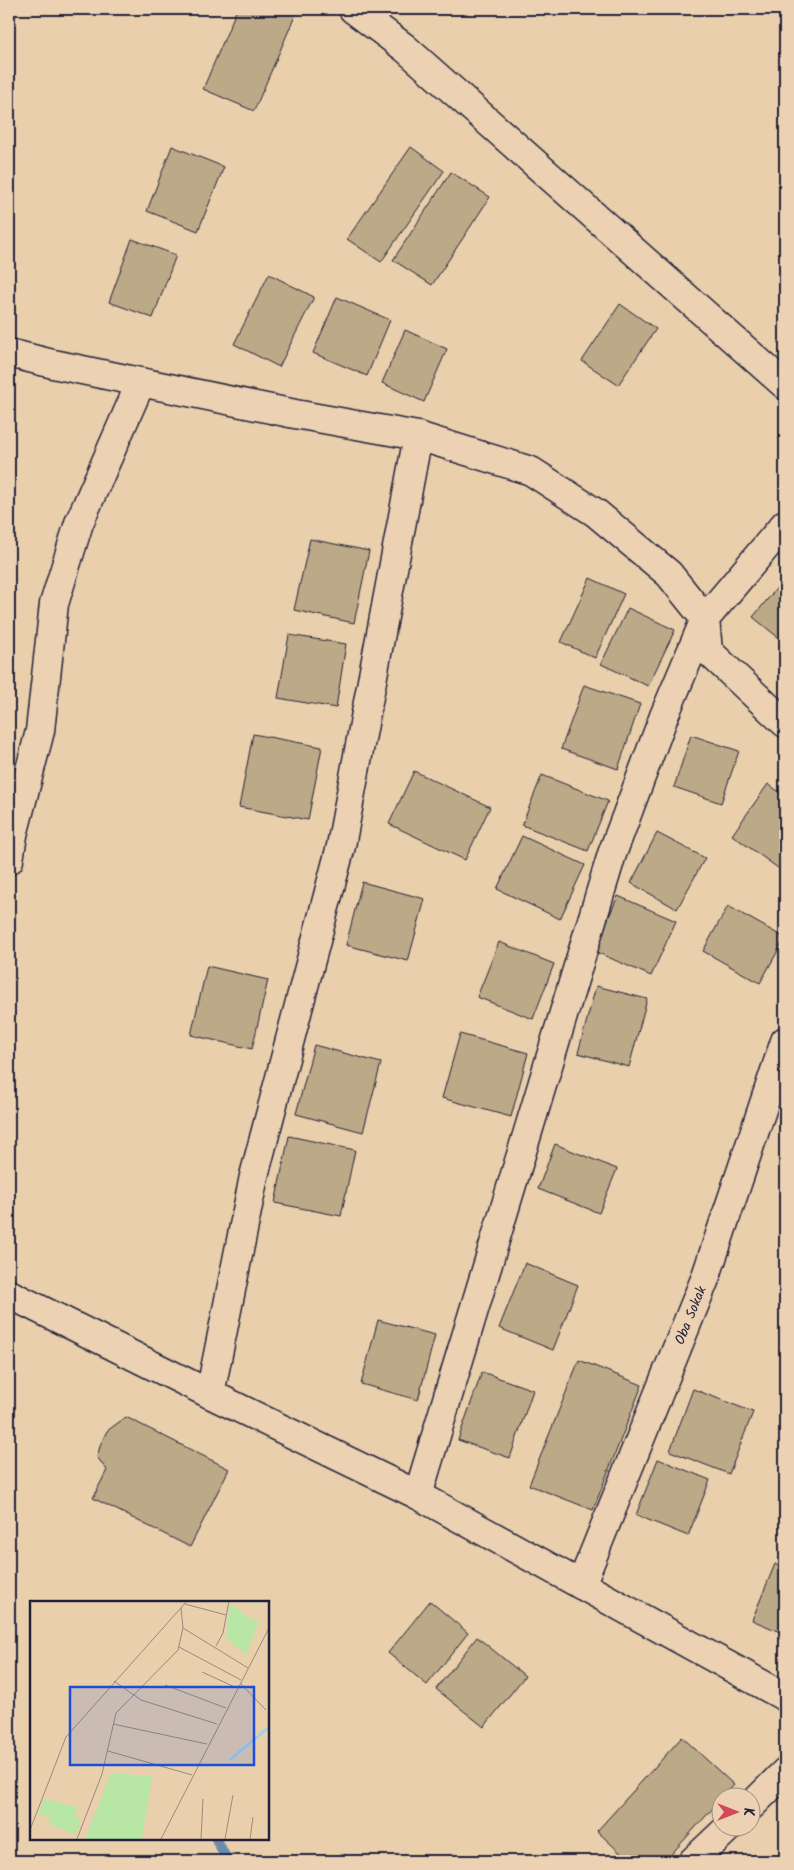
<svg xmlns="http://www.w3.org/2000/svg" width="794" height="1870" font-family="Kalam,sans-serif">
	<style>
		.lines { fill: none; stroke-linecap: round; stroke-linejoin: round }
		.stream { stroke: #698bad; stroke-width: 10 }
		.building { fill: #bca987; stroke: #22223b }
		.minor-casing { stroke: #22223b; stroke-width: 31 }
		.major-casing { stroke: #22223b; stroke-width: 31 }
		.minor { stroke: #ecd1b3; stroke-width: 28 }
		.major { stroke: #ecd1b3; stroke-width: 28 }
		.labels { text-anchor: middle; stroke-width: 5; stroke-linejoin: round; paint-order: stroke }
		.street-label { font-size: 14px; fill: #22223b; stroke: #ecd1b3 }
		.inset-river { fill: none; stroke: #99d1f9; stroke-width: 2.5 }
		.inset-road { fill: none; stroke: #998a7f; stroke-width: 1 }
		.view { fill: #1d4ed8; fill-opacity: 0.15; stroke: #1d4ed8; stroke-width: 2.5 }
		.inset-edge { fill: none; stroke: #22223b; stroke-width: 2.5 }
	</style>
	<rect width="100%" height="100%" fill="#e9cfac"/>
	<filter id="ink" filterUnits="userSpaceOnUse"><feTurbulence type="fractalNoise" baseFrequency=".02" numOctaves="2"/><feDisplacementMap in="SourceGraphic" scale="10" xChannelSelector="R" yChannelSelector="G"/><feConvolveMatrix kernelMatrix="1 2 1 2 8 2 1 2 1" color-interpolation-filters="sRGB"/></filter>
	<g filter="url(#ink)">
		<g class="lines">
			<!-- stream -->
			<path class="stream" d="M216,1839L228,1861"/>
		</g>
		<!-- building -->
		<path class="building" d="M237,9H298L254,111L203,89Z
			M172,146L224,167L198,231L147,211Z
			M411,147L444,171L381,262L347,239Z
			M451,172L490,197L432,285L393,260Z
			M132,239L176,255L153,318L109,302Z
			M269,274L314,297L279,367L234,344Z
			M337,297L390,320L367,376L313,353Z
			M620,304L656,329L618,385L582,361Z
			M405,330L447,349L424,402L382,383Z
			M310,539L369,551L354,623L294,610Z
			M590,578L624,594L595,658L561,642Z
			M785,578V643L753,617Z
			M628,608L675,630L648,686L601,664Z
			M289,635L346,644L336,708L278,698Z
			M584,685L640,704L618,769L561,749Z
			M253,734L322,747L308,820L239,807Z
			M691,735L739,751L721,803L674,787Z
			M414,771L490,807L465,860L389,824Z
			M542,775L608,801L588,851L522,825Z
			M768,784L785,796V873L732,835Z
			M657,833L705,858L677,909L631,883Z
			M522,836L585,865L560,919L497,889Z
			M362,882L425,899L408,961L346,945Z
			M618,896L676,921L651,976L594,951Z
			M728,906L785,938L760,983L703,951Z
			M499,942L554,964L533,1019L477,997Z
			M207,966L268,980L252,1049L191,1035Z
			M596,986L647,999L629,1067L578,1053Z
			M460,1034L528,1053L511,1117L442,1098Z
			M314,1045L381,1063L363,1132L296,1114Z
			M289,1136L355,1150L341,1216L275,1203Z
			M555,1144L617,1169L599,1213L538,1189Z
			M525,1263L578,1285L553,1350L499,1328Z
			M378,1320L435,1335L418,1400L361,1384Z
			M579,1360L642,1385L593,1510L529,1485Z
			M482,1372L533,1390L510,1458L458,1440Z
			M693,1389L753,1412L729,1474L670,1451Z
			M126,1417L229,1469L190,1547L93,1498L107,1470L97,1457L101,1443L107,1431Z
			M658,1459L710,1480L688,1536L636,1515Z
			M775,1564L785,1569V1634L752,1620Z
			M430,1601L468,1633L427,1685L388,1653Z
			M477,1637L525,1676L484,1727L436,1689Z
			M682,1737L734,1785L665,1861H629L597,1831Z"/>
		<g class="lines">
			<!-- minor casing -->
			<g class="minor-casing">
				<path id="minor" d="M353,9L405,48L785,385
					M9,353L53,364L295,414L418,436L531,471L596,513L669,574L705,619L708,651L785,723
					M9,860L13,835L40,731L54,604L79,523L141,382
					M210,1394L254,1176L341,846L418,436
					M418,1495L612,854L664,716L705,619L785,524
					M581,1585L705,1279L785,1041
					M752,1805L785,1772
					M693,1861L728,1828"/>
			</g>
			<!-- major casing -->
			<g class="major-casing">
				<path id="major" d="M9,1294L210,1394L418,1495L785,1697"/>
			</g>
			<!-- minor -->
			<use href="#minor" class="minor"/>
			<!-- major -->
			<use href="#major" class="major"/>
		</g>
	</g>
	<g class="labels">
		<!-- street labels -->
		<g class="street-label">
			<text transform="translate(690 1315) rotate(-68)" y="5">Oba Sokak</text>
		</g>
	</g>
	<!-- overview -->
	<g transform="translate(30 1601)">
		<rect width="239" height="239" fill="#e9cfac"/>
		<path d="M200,2L218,16L229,21L216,53L196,37ZM81,172L122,175L112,238H55ZM14,198L48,206L44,215L51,218L46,234L19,223L21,216L9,214Z" fill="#b7e6a5"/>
		<path class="inset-river" d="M200,159L239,126"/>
		<path class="inset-road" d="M155,3L196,14M151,7L153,27M186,45L193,32L199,0M149,46L211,79M172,71L207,87M84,80L111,99L187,123M210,82L236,109M135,84L196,107M83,123L177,143M78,150L162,174M0,229L36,136L157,0M47,238L72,173L86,112L148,49L153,27L218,67M131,238L239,27M171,238L173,198M195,238L203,194M220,238L223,216"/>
		<path class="view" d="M40,86H224V164H40Z"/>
		<rect width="239" height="239" class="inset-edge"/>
	</g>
	<!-- margin -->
	<rect width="794" height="1870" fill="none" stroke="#ecd1b3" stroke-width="30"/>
	<rect x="15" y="15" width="764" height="1840" fill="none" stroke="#22223b" stroke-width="2" filter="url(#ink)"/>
	<!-- north arrow -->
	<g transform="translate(736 1812) rotate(90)"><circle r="24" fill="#ecd1b3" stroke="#9b8b83"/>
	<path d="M0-4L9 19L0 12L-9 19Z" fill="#d1495b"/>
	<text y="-8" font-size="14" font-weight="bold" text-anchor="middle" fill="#22223b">K</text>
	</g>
</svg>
